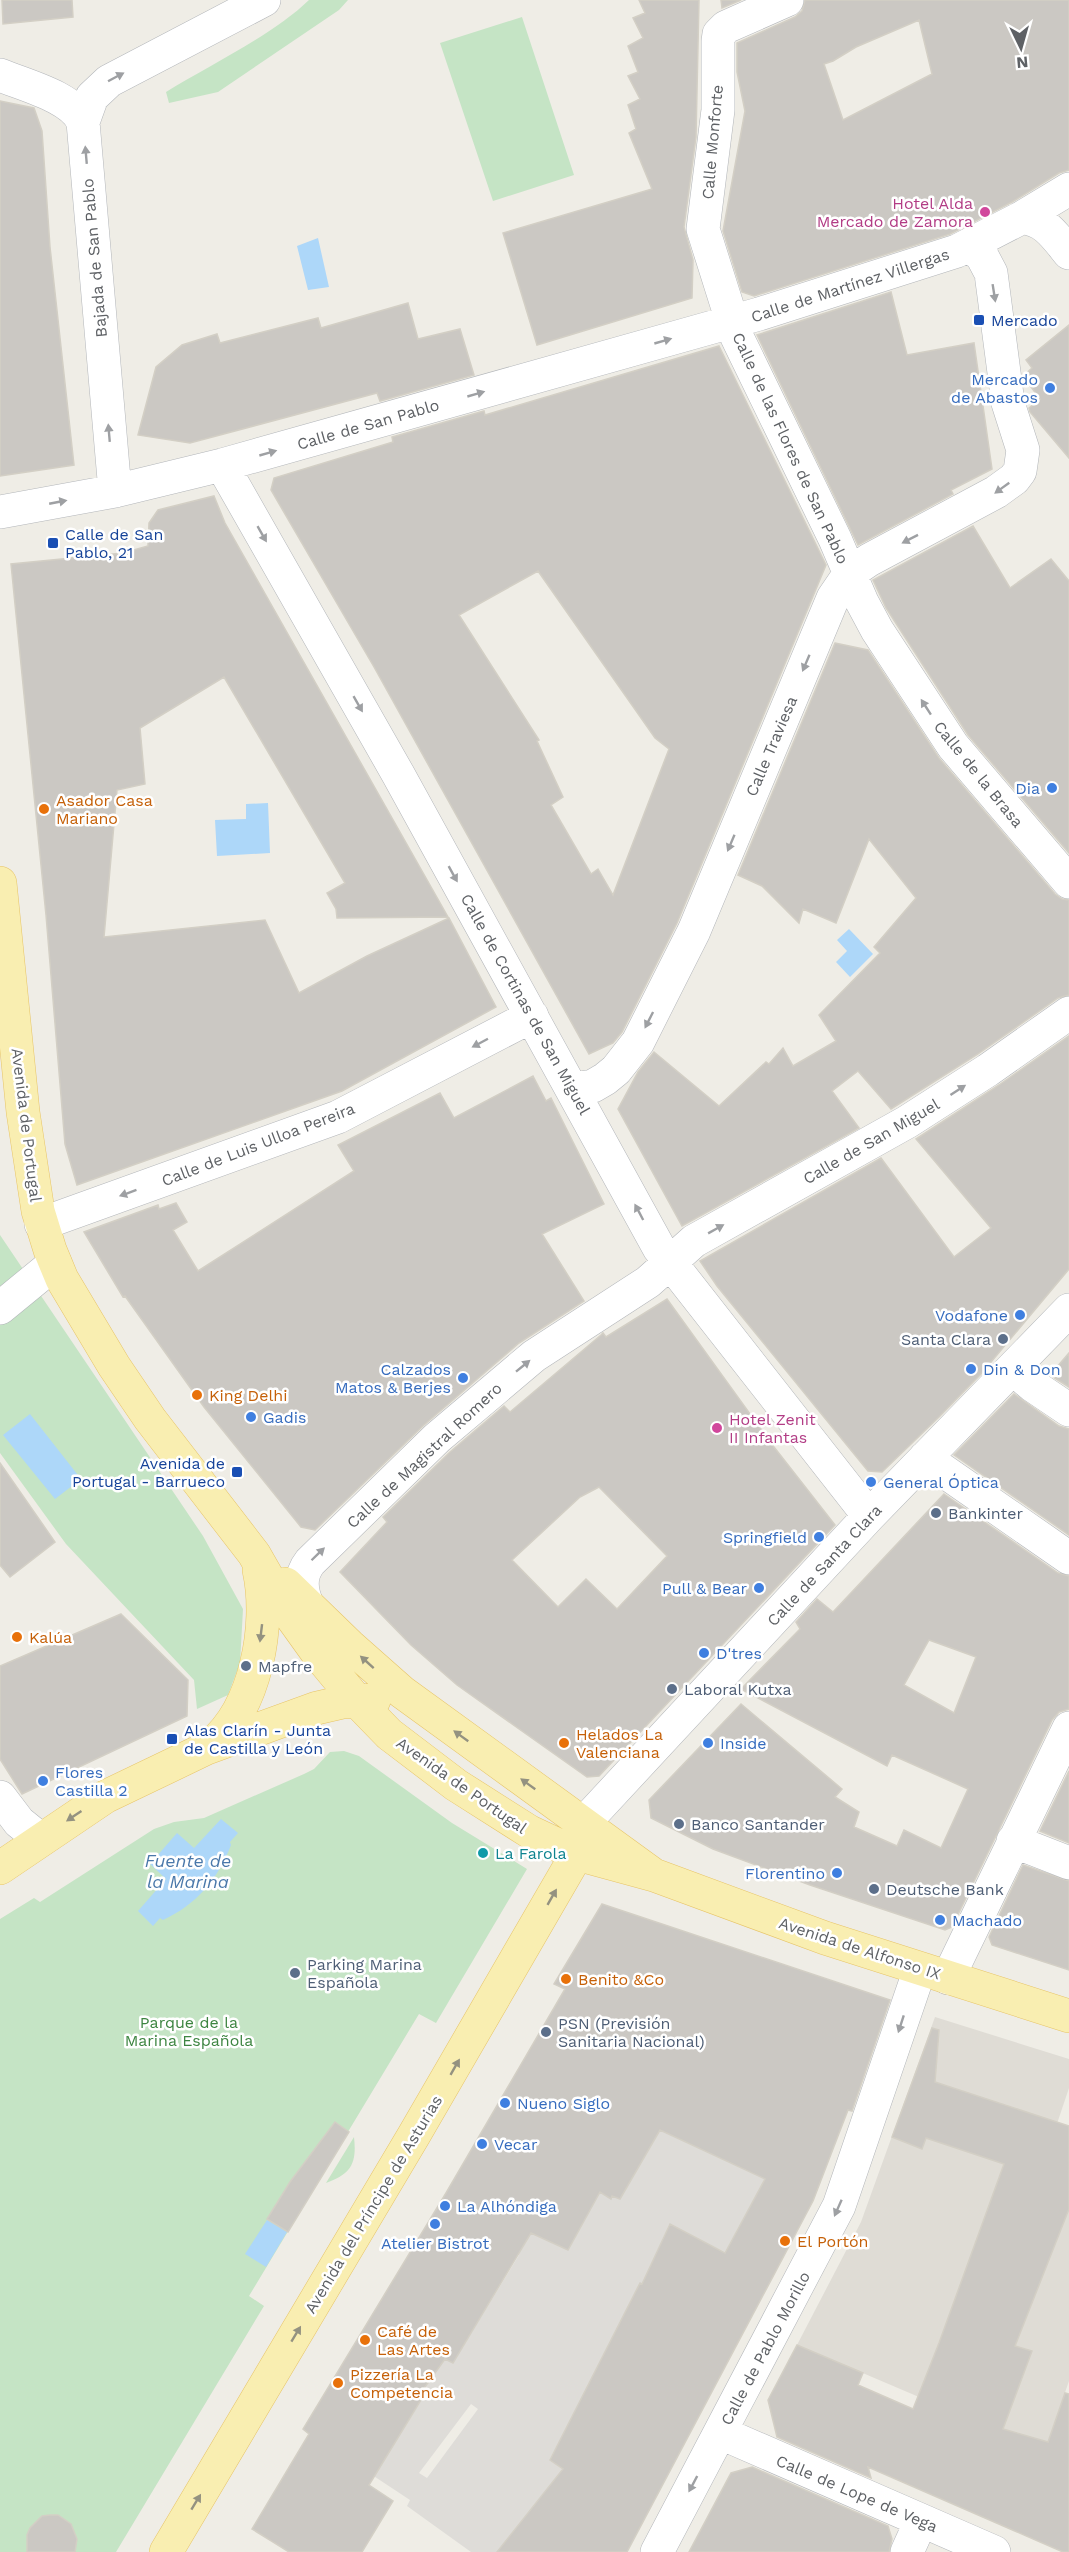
<svg xmlns="http://www.w3.org/2000/svg" width="1069" height="2552" font-family="'Work Sans',sans-serif">
	<style>
		.industrial { fill: #dedcd8; fill-rule: evenodd }
		.education { fill: #dfdcd5 }
		.green { fill: #c5e4c5 }
		.water { fill: #add7f9 }
		.building { fill: #cbc8c3; stroke: #d3cfc5; stroke-width: 1.5; fill-rule: evenodd }
		.lines { fill: none; stroke-linecap: round; stroke-linejoin: round }
		.minor-casing { stroke: #b3b6ba; stroke-width: 34 }
		.major-casing { stroke: #e7c467; stroke-width: 34 }
		.minor { stroke: #fff; stroke-width: 33 }
		.major { stroke: #f9eeb1; stroke-width: 33 }
		.oneway { fill: #9ea0a3 }
		.oneway2 { fill: #949280 }
		.hotel-dot { fill: #d1479c; stroke: #fff; stroke-width: 2 }
		.transit-dot { fill: #1a4fb4; stroke: #fff; stroke-width: 2 }
		.shop-dot { fill: #3f7fe0; stroke: #fff; stroke-width: 2 }
		.food-dot { fill: #e8710a; stroke: #fff; stroke-width: 2 }
		.service-dot { fill: #5c6f8a; stroke: #fff; stroke-width: 2 }
		.culture-dot { fill: #0f9aa8; stroke: #fff; stroke-width: 2 }
		.labels { text-anchor: middle; stroke-width: 5; stroke-linejoin: round; paint-order: stroke }
		.street-label { font-size: 16px; fill: #5e6165; stroke: #fff }
		.hotel-label { font-size: 16px; fill: #b23c85; stroke: #fff; text-anchor: end }
		.transit-label { font-size: 16px; fill: #164399; stroke: #fff; text-anchor: start }
		.shop-label { font-size: 16px; fill: #366cbe; stroke: #fff; text-anchor: start }
		.food-label { font-size: 16px; fill: #c56008; stroke: #fff; text-anchor: start }
		.service-label { font-size: 16px; fill: #4e5e75; stroke: #fff; text-anchor: start }
		.culture-label { font-size: 16px; fill: #0d838f; stroke: #fff; text-anchor: start }
		.park-label { font-size: 16px; fill: #3d8541; stroke: #fff }
		.water-label { font-size: 18px; font-style: italic; fill: #4a78aa; stroke: #fff }
	</style>
	<rect width="100%" height="100%" fill="#efede6"/>
	<!-- industrial -->
	<path class="industrial" d="M660,2130L765,2179L725,2252L669,2225L642,2284L550,2459L563,2469L497,2552H471L407,2506L410,2500L357,2465L387,2455L399,2436L386,2428L393,2417L406,2425L421,2401L403,2390L445,2359L453,2363L519,2255L514,2252L527,2231L568,2250L600,2192L611,2198L612,2196L620,2199ZM471,2404L478,2409L427,2478L419,2473Z"/>
	<!-- education -->
	<path class="education" d="M935,2017L1069,2059V2088L1034,2192L1069,2205V2381L1047,2444L989,2424L987,2426L797,2345L861,2222Z"/>
	<!-- green -->
	<path class="green" d="M309,0H348L339,10L218,92L169,103L166,92C210,65 273,35 309,0Z
		M522,17L574,175L493,201L440,43Z
		M0,1235L203,1536L243,1609L240,1663L228,1695L197,1709L194,1680L66,1544L0,1453Z
		M344,1751L359,1756L452,1823L527,1869L436,2023L419,2014L249,2296L264,2306L116,2552H0V1919L34,1898L40,1902L154,1829L174,1822L204,1818L304,1774L314,1769L330,1752Z
		M354,2137C357,2164 351,2174 326,2183Z"/>
	<!-- water -->
	<path class="water" d="M318,238L329,287L308,290L297,246Z
		M268,803L270,853L217,856L215,820L246,819V804Z
		M849,929L873,954L850,977L836,962L847,951L837,940Z
		M30,1414L81,1479L55,1499L3,1435Z
		M221,1819L238,1833L230,1842L231,1845C218,1879 196,1905 163,1920L160,1918L153,1926L138,1911L166,1879L150,1864L177,1833L194,1848Z
		M267,2220L287,2232L266,2267L245,2254Z"/>
	<!-- building -->
	<path class="building" d="M2,0H72L73,17L3,24Z
		M639,0H699L696,137L684,227L693,260L692,298L537,345L503,233L652,189L629,133L636,129L628,105L640,99L628,76L638,72L628,46L643,38L633,18L645,13Z
		M721,0H741L722,8Z
		M805,0H1069V170L1059,173L1012,202L950,234L754,296L742,292L723,231L745,111L737,72V43L795,17L802,11ZM919,20L932,74L843,120L824,64L833,61L856,47Z
		M0,101L34,108L42,131L50,247L74,465L0,476Z
		M891,292L907,355L974,343L992,469L951,490L953,494L858,545L757,335Z
		M408,303L418,339L460,329L474,375L380,401L377,393L190,443L138,435L156,367L182,345L217,334L220,343L318,318L321,328Z
		M1069,325V458L1030,412L1029,408L1040,399L1023,376L1032,368L1026,360Z
		M719,346L826,565L677,923L622,1032L613,1043L589,1054L374,667L271,490L274,478L393,442L392,437L484,411L485,415ZM538,571L655,738L669,749L613,895L598,869L591,874L551,805L563,797L537,741L539,740L459,615Z
		M214,496L225,523L448,917L337,918L336,909L327,893L345,883L224,677L140,728L145,784L117,790L104,937L265,920L299,993L367,956L449,918L496,1007L342,1091L77,1185L65,1144L46,915L11,564L123,553L148,546L149,523L158,510Z
		M973,526L1010,588L1051,559L1069,581V853L968,735L886,608L873,580Z
		M835,643L868,650L939,758L1055,894L1062,899L1069,900V995L1058,998L978,1054L891,1109L858,1071L832,1091L859,1128L682,1226L618,1109L638,1072L654,1052L719,1106L766,1062L769,1064L783,1048L793,1066L836,1041L819,1015L880,953L874,947L916,898L869,839L836,923L803,909L799,923L762,886L738,875Z
		M1069,1036V1269L981,1374L939,1417L882,1472L868,1471L717,1286L700,1261L881,1158L954,1257L991,1228L916,1139L999,1085Z
		M533,1076L546,1101L551,1098L604,1204L542,1234L584,1301L519,1343L424,1425L315,1530L301,1527L204,1407L125,1296L123,1297L84,1232L158,1205L159,1209L176,1203L187,1222L173,1230L198,1271L354,1171L338,1145L440,1093L454,1118Z
		M667,1299L774,1447L835,1525L599,1776L587,1777L457,1685L411,1645L340,1572L387,1522L383,1517L450,1452L504,1406L510,1412L601,1335L603,1333L606,1337ZM599,1487L667,1556L617,1609L586,1579L558,1607L512,1560L580,1497Z
		M1069,1353V1387L1050,1375Z
		M1014,1394L1059,1426L1069,1429V1535L954,1455Z
		M0,1463L55,1542L10,1577L0,1565Z
		M944,1494L1058,1573L1069,1576V1709L1059,1712L1052,1720L952,1927L945,1930L810,1885L713,1849L651,1818L649,1800L741,1704L842,1789L835,1797L859,1812L854,1827L897,1846L904,1830L941,1848L968,1789L892,1755L887,1766L741,1689L800,1629L796,1622L817,1599L833,1612ZM929,1640L976,1657L954,1713L904,1685Z
		M121,1614L188,1680L187,1716L22,1794L0,1759V1666Z
		M1069,1771V1843L1040,1831Z
		M1023,1865L1069,1881V1970L992,1945L989,1937Z
		M602,1904L890,2000L852,2111L848,2110L813,2201L627,2552H497L563,2469L550,2460L640,2283L642,2284L670,2224L725,2253L765,2179L660,2130L620,2199L612,2196L611,2199L600,2192L568,2250L531,2233L453,2363L445,2359L417,2398L421,2400L369,2485L393,2501L362,2552H289L252,2529L309,2434L303,2429L446,2193L565,1989L554,1984Z
		M932,2028L939,2030L935,2082L1069,2126V2209L1015,2346L1032,2351L1003,2429L1048,2442L1065,2393L1069,2394V2552H1063L868,2467L871,2478L777,2437L768,2400L797,2345L863,2373L858,2385L913,2409L939,2343L1004,2164L926,2138L922,2149L892,2137Z
		M335,2122L349,2132L288,2232L267,2219L290,2182Z
		M752,2467L888,2526L892,2539L889,2552H689L731,2473Z
		M50,2515H58L71,2524L77,2539L75,2552H27V2535L30,2528L42,2516Z"/>
	<g class="lines">
		<!-- minor casing -->
		<g class="minor-casing">
			<path id="minor" d="M787,0L726,27L719,34L718,41V110L703,229L737,337L835,539L862,602L877,630L953,746L1069,882
				M0,75C24,85 73,97 83,122L115,491
				M83,122L92,97L109,81L264,0
				M1021,218C1044,218 1056,237 1069,253
				M222,465L398,774L659,1248L869,1516
				M0,512L115,491L222,465L759,314L957,251L1021,218L1069,189
				M571,1085L581,1088L593,1086L605,1079L616,1070L638,1042L694,931L833,598L850,573L869,560L996,492L1014,479L1020,471L1023,450L1008,403L991,273L981,254L968,247
				M41,1224L338,1117L532,1016
				M0,1308L55,1263
				M1013,1369L1032,1385L1069,1410
				M925,1458L1069,1558
				M308,1606C301,1591 299,1576 310,1562L437,1438L534,1356L648,1282L694,1241L907,1122L988,1070L1069,1013
				M0,1797L19,1822L40,1839
				M583,1824L869,1516L1069,1310
				M1013,1841L1069,1863
				M948,1978L1069,1728
				M721,2433L994,2552
				M657,2552L839,2206L920,1969
				M907,2552L921,2521"/>
		</g>
		<!-- major casing -->
		<g class="major-casing">
			<path id="major" d="M0,883L23,1112L38,1211L50,1250L62,1279L114,1366L150,1419L254,1554L285,1608L318,1654L357,1701L389,1734L456,1785L530,1832L577,1854L654,1875
				M286,1584L350,1646L402,1692L654,1875L825,1938L1069,2016
				M211,1745C256,1708 271,1625 259,1570
				M0,1868L105,1797L207,1748L317,1708L343,1702L374,1700
				M166,2552L414,2135L577,1854"/>
		</g>
		<!-- minor -->
		<use href="#minor" class="minor"/>
		<!-- major -->
		<use href="#major" class="major"/>
	</g>
	<!-- one-way arrows -->
	<defs><path id="oneway-solid" d="M-6-.8H1V-3.2L6.5 0L1 3.2V.8H-6Z" transform="scale(1.5)"/></defs>
	<g class="oneway">
		<use href="#oneway-solid" transform="translate(116 77) rotate(-28)"/>
		<use href="#oneway-solid" transform="translate(86 155) rotate(-95)"/>
		<use href="#oneway-solid" transform="translate(994 293) rotate(81)"/>
		<use href="#oneway-solid" transform="translate(663 341) rotate(-16)"/>
		<use href="#oneway-solid" transform="translate(476 394) rotate(-16)"/>
		<use href="#oneway-solid" transform="translate(109 433) rotate(-95)"/>
		<use href="#oneway-solid" transform="translate(268 453) rotate(-16)"/>
		<use href="#oneway-solid" transform="translate(1002 488) rotate(144)"/>
		<use href="#oneway-solid" transform="translate(58 502) rotate(-11)"/>
		<use href="#oneway-solid" transform="translate(262 534) rotate(60)"/>
		<use href="#oneway-solid" transform="translate(910 539) rotate(153)"/>
		<use href="#oneway-solid" transform="translate(806 663) rotate(113)"/>
		<use href="#oneway-solid" transform="translate(358 704) rotate(60)"/>
		<use href="#oneway-solid" transform="translate(926 707) rotate(-123)"/>
		<use href="#oneway-solid" transform="translate(731 843) rotate(113)"/>
		<use href="#oneway-solid" transform="translate(453 874) rotate(61)"/>
		<use href="#oneway-solid" transform="translate(649 1020) rotate(117)"/>
		<use href="#oneway-solid" transform="translate(480 1043) rotate(152)"/>
		<use href="#oneway-solid" transform="translate(958 1090) rotate(-33)"/>
		<use href="#oneway-solid" transform="translate(128 1193) rotate(160)"/>
		<use href="#oneway-solid" transform="translate(639 1212) rotate(-118)"/>
		<use href="#oneway-solid" transform="translate(716 1229) rotate(-29)"/>
		<use href="#oneway-solid" transform="translate(523 1366) rotate(-39)"/>
		<use href="#oneway-solid" transform="translate(318 1554) rotate(-44)"/>
		<use href="#oneway-solid" transform="translate(901 2024) rotate(108)"/>
		<use href="#oneway-solid" transform="translate(838 2208) rotate(114)"/>
		<use href="#oneway-solid" transform="translate(693 2484) rotate(118)"/>
	</g>
	<g class="oneway2">
		<use href="#oneway-solid" transform="translate(261 1633) rotate(97)"/>
		<use href="#oneway-solid" transform="translate(367 1662) rotate(-138)"/>
		<use href="#oneway-solid" transform="translate(461 1736) rotate(-144)"/>
		<use href="#oneway-solid" transform="translate(528 1784) rotate(-144)"/>
		<use href="#oneway-solid" transform="translate(74 1816) rotate(146)"/>
		<use href="#oneway-solid" transform="translate(552 1897) rotate(-60)"/>
		<use href="#oneway-solid" transform="translate(455 2067) rotate(-60)"/>
		<use href="#oneway-solid" transform="translate(296 2334) rotate(-59)"/>
		<use href="#oneway-solid" transform="translate(196 2502) rotate(-59)"/>
	</g>
	<!-- markers -->
	<g class="hotel-dot">
		<circle cx="985" cy="212" r="6"/>
		<circle cx="717" cy="1428" r="6"/>
	</g>
	<g class="transit-dot">
		<rect x="973" y="314" width="12" height="12" rx="3"/>
		<rect x="47" y="537" width="12" height="12" rx="3"/>
		<rect x="231" y="1466" width="12" height="12" rx="3"/>
		<rect x="166" y="1733" width="12" height="12" rx="3"/>
	</g>
	<g class="shop-dot">
		<circle cx="1050" cy="388" r="6"/>
		<circle cx="1052" cy="788" r="6"/>
		<circle cx="1020" cy="1315" r="6"/>
		<circle cx="971" cy="1369" r="6"/>
		<circle cx="463" cy="1378" r="6"/>
		<circle cx="251" cy="1417" r="6"/>
		<circle cx="871" cy="1482" r="6"/>
		<circle cx="819" cy="1537" r="6"/>
		<circle cx="759" cy="1588" r="6"/>
		<circle cx="704" cy="1653" r="6"/>
		<circle cx="708" cy="1743" r="6"/>
		<circle cx="43" cy="1781" r="6"/>
		<circle cx="837" cy="1873" r="6"/>
		<circle cx="940" cy="1920" r="6"/>
		<circle cx="505" cy="2103" r="6"/>
		<circle cx="482" cy="2144" r="6"/>
		<circle cx="445" cy="2206" r="6"/>
		<circle cx="435" cy="2224" r="6"/>
	</g>
	<g class="food-dot">
		<circle cx="44" cy="809" r="6"/>
		<circle cx="197" cy="1395" r="6"/>
		<circle cx="17" cy="1637" r="6"/>
		<circle cx="564" cy="1743" r="6"/>
		<circle cx="566" cy="1979" r="6"/>
		<circle cx="785" cy="2241" r="6"/>
		<circle cx="365" cy="2340" r="6"/>
		<circle cx="338" cy="2383" r="6"/>
	</g>
	<g class="service-dot">
		<circle cx="1003" cy="1339" r="6"/>
		<circle cx="936" cy="1513" r="6"/>
		<circle cx="246" cy="1666" r="6"/>
		<circle cx="672" cy="1689" r="6"/>
		<circle cx="679" cy="1824" r="6"/>
		<circle cx="874" cy="1889" r="6"/>
		<circle cx="295" cy="1973" r="6"/>
		<circle cx="546" cy="2032" r="6"/>
	</g>
	<circle class="culture-dot" cx="483" cy="1853" r="6"/>
	<g class="labels">
		<!-- street labels -->
		<g class="street-label">
			<text transform="translate(712 142) rotate(-85)" y="6">Calle Monforte</text>
			<text transform="translate(94 258) rotate(-95)" y="6">Bajada de San Pablo</text>
			<text transform="translate(850 285) rotate(-18)" y="6">Calle de Martínez Villergas</text>
			<text transform="translate(368 424) rotate(-16)" y="6">Calle de San Pablo</text>
			<text transform="translate(791 448) rotate(65)" y="6">Calle de las Flores de San Pablo</text>
			<text transform="translate(771 746) rotate(-67)" y="6">Calle Traviesa</text>
			<text transform="translate(979 774) rotate(51)" y="6">Calle de la Brasa</text>
			<text transform="translate(526 1004) rotate(61)" y="6">Calle de Cortinas de San Miguel</text>
			<text transform="translate(27 1125) rotate(83)" y="6">Avenida de Portugal</text>
			<text transform="translate(871 1141) rotate(-30)" y="6">Calle de San Miguel</text>
			<text transform="translate(258 1144) rotate(-21)" y="6">Calle de Luis Ulloa Pereira</text>
			<text transform="translate(424 1455) rotate(-43)" y="6">Calle de Magistral Romero</text>
			<text transform="translate(824 1565) rotate(-47)" y="6">Calle de Santa Clara</text>
			<text transform="translate(462 1785) rotate(35)" y="6">Avenida de Portugal</text>
			<text transform="translate(860 1948) rotate(18)" y="6">Avenida de Alfonso IX</text>
			<text transform="translate(373 2204) rotate(-59)" y="6">Avenida del Príncipe de Asturias</text>
			<text transform="translate(765 2348) rotate(-62)" y="6">Calle de Pablo Morillo</text>
			<text transform="translate(857 2493) rotate(23)" y="6">Calle de Lope de Vega</text>
		</g>
		<!-- hotel labels -->
		<g class="hotel-label">
			<text x="973" y="209">Hotel Alda<tspan x="973" dy="18">Mercado de Zamora</tspan></text>
			<text x="729" y="1425" text-anchor="start">Hotel Zenit<tspan x="729" dy="18">II Infantas</tspan></text>
		</g>
		<!-- transit labels -->
		<g class="transit-label">
			<text x="991" y="326">Mercado</text>
			<text x="65" y="540">Calle de San<tspan x="65" dy="18">Pablo, 21</tspan></text>
			<text x="225" y="1469" text-anchor="end">Avenida de<tspan x="225" dy="18">Portugal - Barrueco</tspan></text>
			<text x="184" y="1736">Alas Clarín - Junta<tspan x="184" dy="18">de Castilla y León</tspan></text>
		</g>
		<!-- shop labels -->
		<g class="shop-label">
			<text x="1038" y="385" text-anchor="end">Mercado<tspan x="1038" dy="18">de Abastos</tspan></text>
			<text x="1040" y="794" text-anchor="end">Dia</text>
			<text x="1008" y="1321" text-anchor="end">Vodafone</text>
			<text x="451" y="1375" text-anchor="end">Calzados<tspan x="451" dy="18">Matos &amp; Berjes</tspan></text>
			<text x="983" y="1375">Din &amp; Don</text>
			<text x="263" y="1423">Gadis</text>
			<text x="883" y="1488">General Óptica</text>
			<text x="807" y="1543" text-anchor="end">Springfield</text>
			<text x="747" y="1594" text-anchor="end">Pull &amp; Bear</text>
			<text x="716" y="1659">D'tres</text>
			<text x="720" y="1749">Inside</text>
			<text x="55" y="1778">Flores<tspan x="55" dy="18">Castilla 2</tspan></text>
			<text x="825" y="1879" text-anchor="end">Florentino</text>
			<text x="952" y="1926">Machado</text>
			<text x="517" y="2109">Nueno Siglo</text>
			<text x="494" y="2150">Vecar</text>
			<text x="457" y="2212">La Alhóndiga</text>
			<text x="435" y="2249" text-anchor="middle">Atelier Bistrot</text>
		</g>
		<!-- food labels -->
		<g class="food-label">
			<text x="56" y="806">Asador Casa<tspan x="56" dy="18">Mariano</tspan></text>
			<text x="209" y="1401">King Delhi</text>
			<text x="29" y="1643">Kalúa</text>
			<text x="576" y="1740">Helados La<tspan x="576" dy="18">Valenciana</tspan></text>
			<text x="578" y="1985">Benito &amp;Co</text>
			<text x="797" y="2247">El Portón</text>
			<text x="377" y="2337">Café de<tspan x="377" dy="18">Las Artes</tspan></text>
			<text x="350" y="2380">Pizzería La<tspan x="350" dy="18">Competencia</tspan></text>
		</g>
		<!-- service labels -->
		<g class="service-label">
			<text x="991" y="1345" text-anchor="end">Santa Clara</text>
			<text x="948" y="1519">Bankinter</text>
			<text x="258" y="1672">Mapfre</text>
			<text x="684" y="1695">Laboral Kutxa</text>
			<text x="691" y="1830">Banco Santander</text>
			<text x="886" y="1895">Deutsche Bank</text>
			<text x="307" y="1970">Parking Marina<tspan x="307" dy="18">Española</tspan></text>
			<text x="558" y="2029">PSN (Previsión<tspan x="558" dy="18">Sanitaria Nacional)</tspan></text>
		</g>
		<!-- culture labels -->
		<g class="culture-label">
			<text x="495" y="1859">La Farola</text>
		</g>
		<!-- park labels -->
		<g class="park-label">
			<text x="189" y="2028">Parque de la<tspan x="189" dy="18">Marina Española</tspan></text>
		</g>
		<!-- water labels -->
		<g class="water-label">
			<text x="188" y="1867">Fuente de<tspan x="188" dy="21">la Marina</tspan></text>
		</g>
	</g>
	<!-- north arrow -->
	<g transform="translate(1021 48) rotate(175)" stroke="#ffffff" stroke-width="4.5" paint-order="stroke">
	<path d="M0-4.5L10 22L0 15L-10 22Z" fill="#5e6165"/>
	<text y="-9" font-size="16" font-weight="bold" text-anchor="middle" fill="#5e6165">N</text>
	</g>
</svg>
